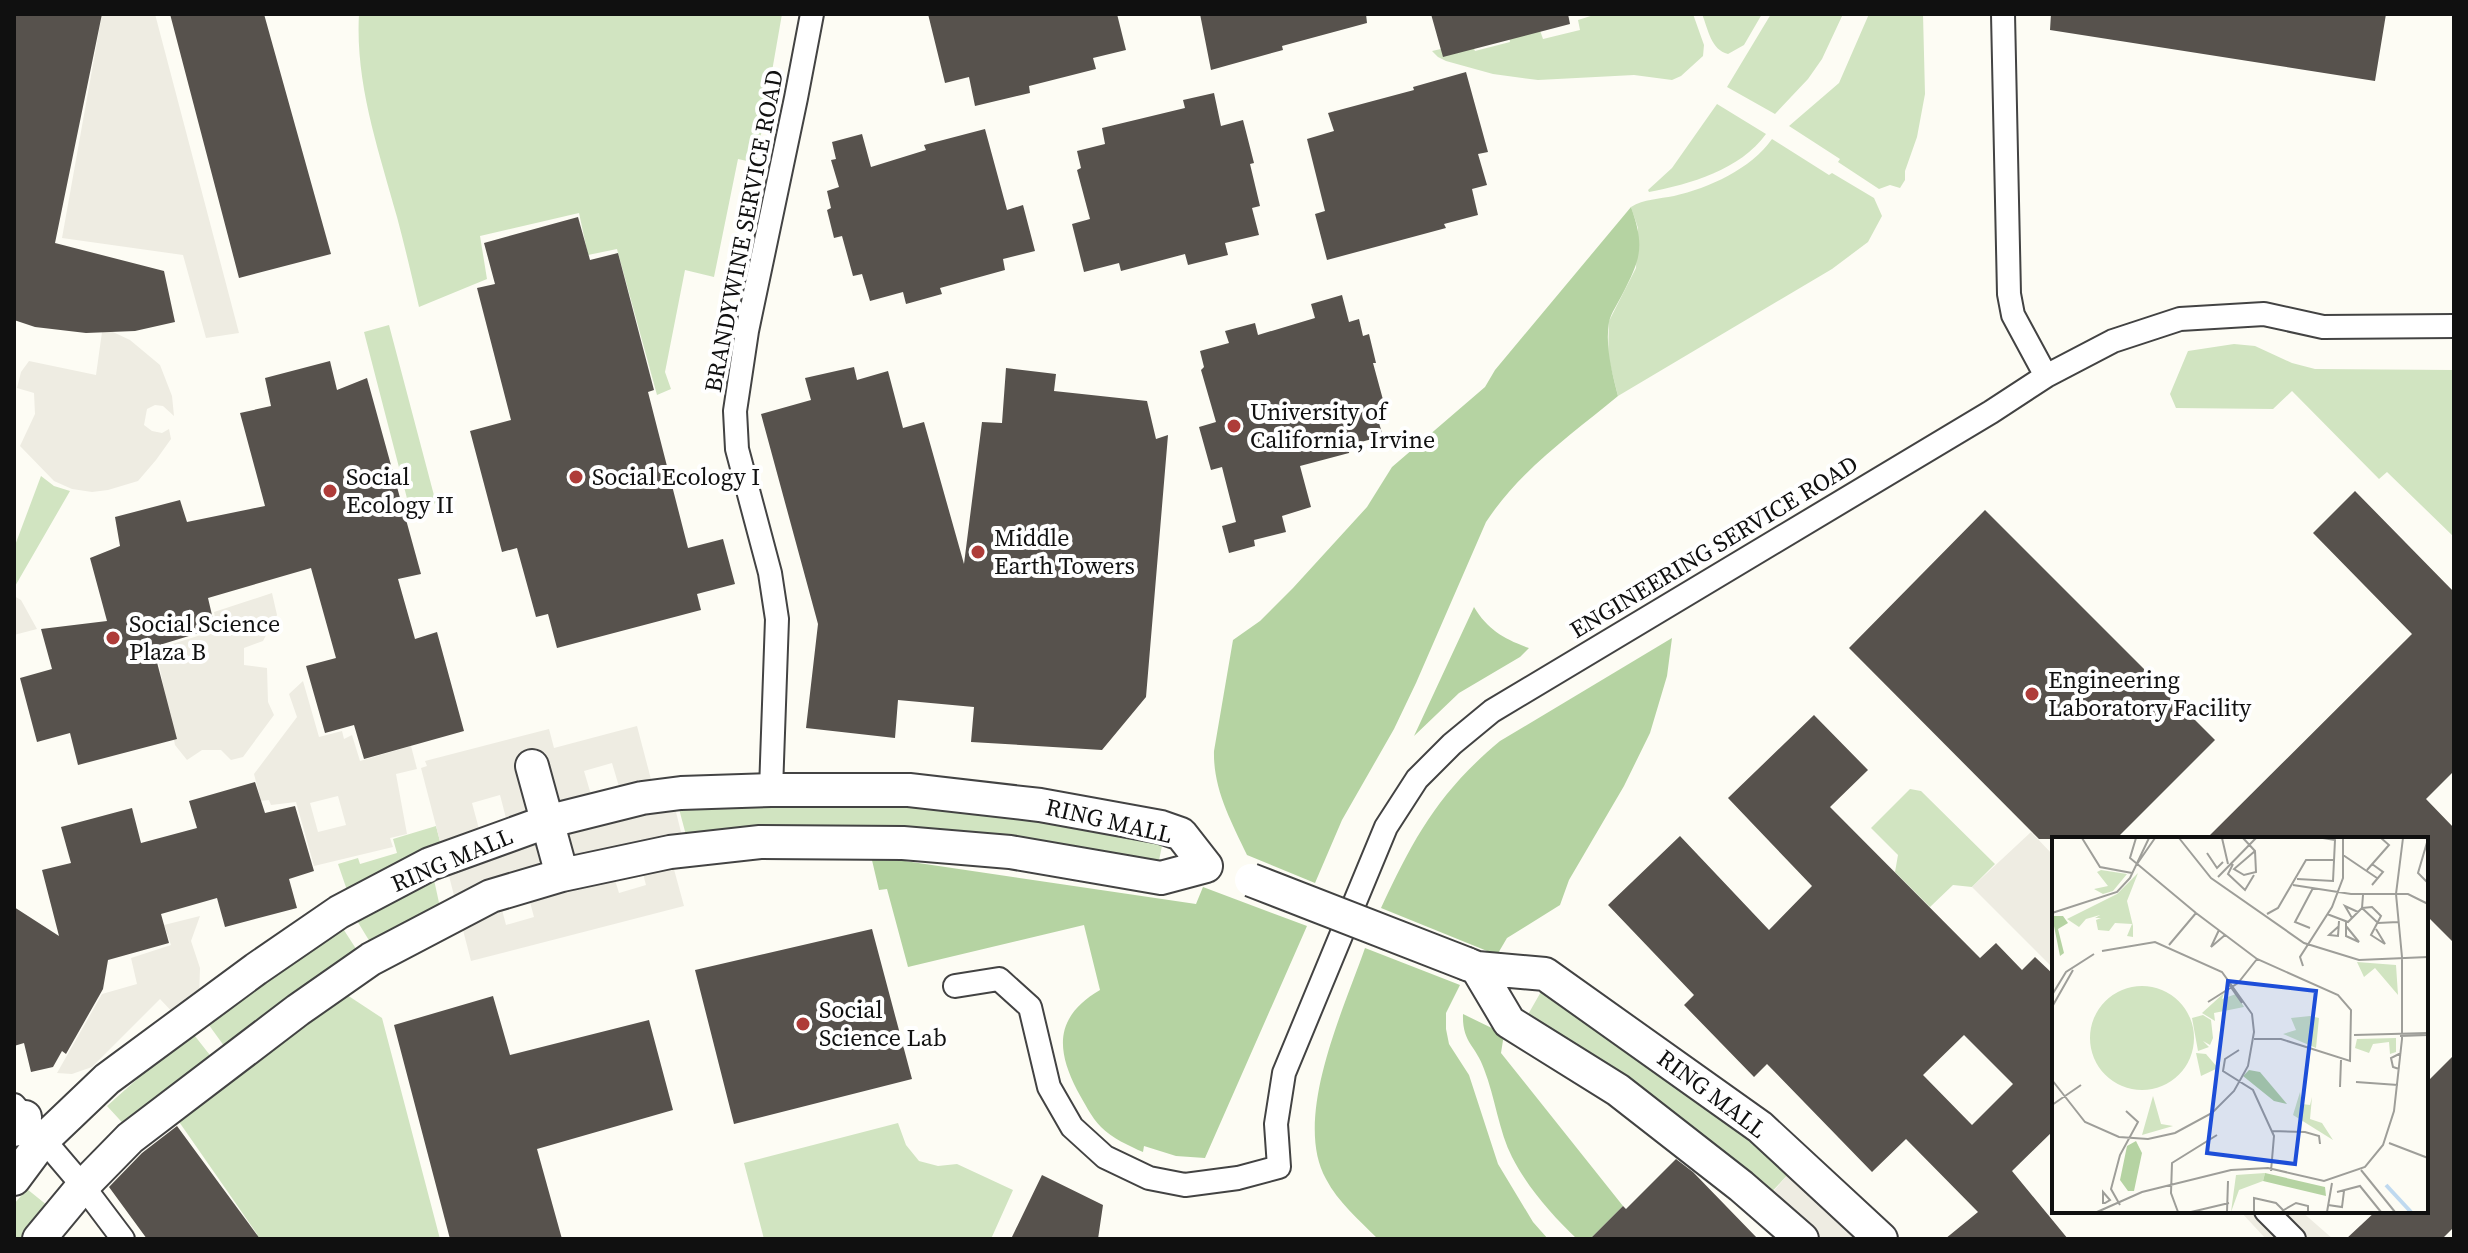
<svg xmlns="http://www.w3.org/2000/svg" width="2468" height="1253" font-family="'Source Serif 4',serif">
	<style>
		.green { fill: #d1e4c1 }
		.forest { fill: #b5d3a2 }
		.plaza { fill: #eeece2; fill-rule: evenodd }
		.building { fill: #57524d; fill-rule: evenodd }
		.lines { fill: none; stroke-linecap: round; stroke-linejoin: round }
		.service-casing { stroke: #434343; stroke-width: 26 }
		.pedestrian-casing { stroke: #434343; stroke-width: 36 }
		.service { stroke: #fff; stroke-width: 22 }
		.pedestrian { stroke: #fff; stroke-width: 32 }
		.pedestrian-bridge-casing { stroke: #434343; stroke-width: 36; stroke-linecap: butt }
		.pedestrian-bridge { stroke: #fff; stroke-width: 32 }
		.poi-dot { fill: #ae3c39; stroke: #fff; stroke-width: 3 }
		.labels { text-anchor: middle; stroke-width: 8; stroke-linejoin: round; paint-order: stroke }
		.street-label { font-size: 24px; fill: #101010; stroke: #fff }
		.poi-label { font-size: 24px; fill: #101010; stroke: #fff; text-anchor: start }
		.inset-river { fill: none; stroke: #bfd9ef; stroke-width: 4 }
		.inset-road { fill: none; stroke: #9e9e99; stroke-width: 2 }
		.view { fill: #1d4ed8; fill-opacity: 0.15; stroke: #1d4ed8; stroke-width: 4 }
		.inset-edge { fill: none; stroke: #101010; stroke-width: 4 }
	</style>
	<rect width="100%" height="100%" fill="#fdfcf4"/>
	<!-- green -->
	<path class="green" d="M359,14H782L756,163L738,159L714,277L685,270L665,372L671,389L657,395L617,249L588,255L579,213L480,236L487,279L419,307C412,277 405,247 397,217C379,151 355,84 359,14Z
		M1597,14H1693L1704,45L1703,56L1681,76L1672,80L1634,75L1538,80L1493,74L1446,61L1438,57L1432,51L1471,42L1475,51L1510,42L1507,25L1535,16L1543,39L1580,30L1578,20Z
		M1702,14H1762L1744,45L1728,54C1711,50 1708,29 1702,14Z
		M1771,14H1843L1822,59L1808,79L1775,114L1727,87Z
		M1869,14H1923L1925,94L1917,137L1905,171V180L1900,188L1890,185L1879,189L1838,162L1840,159L1789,126L1839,83Z
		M1717,104L1766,134C1740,170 1690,184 1649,192L1648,190L1672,168Z
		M1772,139L1829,175L1832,173L1874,198L1882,216L1868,242L1832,269L1618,396L1608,356L1609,321L1636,268L1638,228L1631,207C1644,199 1659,199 1674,196C1709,188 1751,169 1772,139Z
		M389,325L436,503L410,510L364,332Z
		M2234,344L2255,346L2292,363L2315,369L2454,370V537L2387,472L2379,479L2292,391L2273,409L2176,408L2170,394L2188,351Z
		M41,476L54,486L70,491L14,588V548Z
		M1910,789L1921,791L1995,864L1972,887L1953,885L1930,907L1895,872L1898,855L1871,828Z
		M937,803L1163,841L1157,870L687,839L678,805Z
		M436,826L442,849L349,896L338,864L358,858L360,864L397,853L393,839Z
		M433,875L441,912L373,947L356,919Z
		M342,927L360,955L227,1050L206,1021Z
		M1542,990L1793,1169L1768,1196L1526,1018Z
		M341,991L382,1018L440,1239H251L257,1234L175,1116Z
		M191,1031L213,1059L131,1132L107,1106Z
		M898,1123L906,1145L919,1161L938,1166L957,1164L1013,1190L991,1239H764L744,1163Z
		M27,1189L53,1210L28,1239H14V1204Z"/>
	<!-- forest -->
	<path class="forest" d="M1631,207C1645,247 1641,258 1622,295C1618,303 1611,313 1609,322C1605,347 1612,372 1618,396C1571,435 1520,470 1486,522L1416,683L1394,729L1342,820L1315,883L1247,855C1231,821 1213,789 1214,751L1233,640L1260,621L1293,588L1367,507L1392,467L1485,387L1495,370Z
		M1474,607C1488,630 1504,639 1529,648L1520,657L1459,693L1414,736Z
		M1672,638L1667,676L1650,733L1624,786L1569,880L1560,905L1507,938L1497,955L1381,908C1414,837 1439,792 1500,741Z
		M871,856L1196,904L1203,887L1307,926L1205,1158L1176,1156L1144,1146L1143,1152C1129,1146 1112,1138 1101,1127C1091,1117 1084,1102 1077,1090C1055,1047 1056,1016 1100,990L1084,925L908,967L887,889L879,890Z
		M1365,948L1460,985L1446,1013V1029L1449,1044L1469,1075L1498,1164L1533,1222L1548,1239H1378C1359,1220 1338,1202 1326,1179C1292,1118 1344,1009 1365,948Z
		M1463,1014L1504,1034L1501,1053L1623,1206L1590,1239H1577C1552,1215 1528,1188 1512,1157C1499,1132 1495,1097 1484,1069C1476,1045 1462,1043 1463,1014Z"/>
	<!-- plaza -->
	<path class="plaza" d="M102,14H155L239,333L206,338L183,255L62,238Z
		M102,332H113L130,340L160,365L172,396L174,416L163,406L155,405L147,409L144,425L152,431L162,433L169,429L171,439L156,460L138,481L108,490L92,492L72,489L54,481L20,446L35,414L34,393L17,388L21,372L29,361L96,375Z
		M272,593L277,615L263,641L244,648V665L267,668L268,702L274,715L243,757L231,760L221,750H202L187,760L175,745L156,649L217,630L214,612Z
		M14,596L21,600L37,629L14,635Z
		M303,681L319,737L342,731L344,739L352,735L360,761L411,746L417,769L396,774L407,834L390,838L393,847L314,866L296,802L271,805L269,800L261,801L254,774L297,717L289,694ZM338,796L346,825L318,832L310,803Z
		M637,726L653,787L674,804L688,860L672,862L684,906L471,961L421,768L427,766L425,761L549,729L554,748ZM612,763L620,790L592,798L584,771ZM500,795L507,822L479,829L472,803ZM639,859L646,885L619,893L611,867ZM527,891L534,917L506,925L499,898Z
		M2031,832L2054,856V969L1972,887Z
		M200,916L191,941L200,968L199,999L177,1017L160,999L92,1067L72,1074L57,1073L102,994L137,984L131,958L171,945L164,925Z
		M1805,1155L1888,1239H1787L1758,1209Z
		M2240,1211H2301L2333,1239H2266Z"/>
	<!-- building -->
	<path class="building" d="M14,14H102L55,243L164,271L175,322L135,331L86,333L35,327L14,320Z
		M170,14H264L331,254L239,278Z
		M928,14H1117L1126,50L1093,58L1096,69L1029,86L1030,93L975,106L969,77L945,83Z
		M1200,14H1366L1367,23L1282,46L1283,50L1211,70Z
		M1431,14H1568L1570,24L1443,57Z
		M2051,14H2386L2375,81L2050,30Z
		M1466,72L1488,152L1478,154L1487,185L1472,189L1478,215L1444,224L1446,228L1327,260L1315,214L1325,211L1307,139L1334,131L1328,113L1414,90L1413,87Z
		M1214,93L1221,126L1243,120L1254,163L1250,164L1260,206L1252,208L1259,235L1225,243L1228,255L1188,265L1185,254L1121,271L1119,263L1084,272L1072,224L1090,219L1077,170L1081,168L1077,151L1105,144L1102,128L1185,108L1183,100Z
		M985,129L1007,210L1023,205L1035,251L1003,259L1005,270L940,288L942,294L906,304L903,292L870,301L862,274L853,276L842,236L834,238L827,210L831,208L827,191L839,187L831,160L836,159L832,142L862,134L871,167L926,150L924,145Z
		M578,217L590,260L618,253L654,390L648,392L688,548L723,539L735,584L697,594L701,610L557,648L548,614L536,617L517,548L502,552L470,431L511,420L477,288L495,284L484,243Z
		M1342,295L1349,322L1359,319L1363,336L1369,334L1376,363H1373L1385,407L1375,410L1383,436L1350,445L1349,453L1300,466L1311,507L1282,516L1286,532L1254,540L1255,546L1229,553L1222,526L1236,522L1222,467L1211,470L1199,427L1216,422L1201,370L1204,367L1200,351L1229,343L1225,331L1255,323L1258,335L1315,318L1311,304Z
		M330,361L337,390L367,378L421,574L398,579L415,639L437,632L464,731L364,759L354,725L325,733L306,666L336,658L311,568L208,598L215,628L153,647L177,739L78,765L70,733L37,742L20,678L52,669L41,629L107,621L90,558L120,546L115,517L180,500L187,522L265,506L240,413L271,406L265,378Z
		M854,367L857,380L888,371L903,428L924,422L964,564L982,422L1002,423L1006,368L1056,374L1054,391L1147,401L1156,439L1168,435L1146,697L1102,750L971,742L974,707L898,700L895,738L806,728L818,624L761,414L811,400L805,378Z
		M2355,491L2454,592V771L2426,799L2454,828V943L2426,915V839H2206L2412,634L2313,533Z
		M1985,510L2215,740L2116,839H2039L1849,648Z
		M1814,715L1868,770L1830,807L1980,958L1996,943L2022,970L2035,957L2054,975V1130L2012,1171L2068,1239H1945L1978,1212L1906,1139L1872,1172L1767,1064L1754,1077L1684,1005L1694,995L1608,905L1680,836L1769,930L1812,886L1728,798ZM1964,1035L2013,1084L1972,1125L1923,1075Z
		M255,782L265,813L295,806L314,871L289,879L297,908L225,927L217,898L161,914L169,943L108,960L103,989L66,1054L62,1051L53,1067L31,1072L24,1043L14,1046V907L59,936L42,870L71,863L61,827L132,808L141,843L197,828L189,801Z
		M872,929L912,1079L734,1124L695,970Z
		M493,996L510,1055L649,1020L673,1110L537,1149L562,1239H450L394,1025Z
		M2454,1055V1227L2442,1239H2346L2376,1211H2426V1083Z
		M177,1126L260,1239H147L109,1187L142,1153Z
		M1676,1159L1693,1172L1758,1239H1590L1623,1206L1626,1209Z
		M1042,1175L1103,1205L1098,1239H1011Z"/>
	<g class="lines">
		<!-- service casing -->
		<g class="service-casing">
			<path id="service" d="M2003,14L2009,294L2013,315L2046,376
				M771,790L777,619L770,573L737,449L735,411L747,331L796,98L812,14
				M955,986L999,979L1030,1007L1049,1087L1072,1127L1105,1157L1149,1178L1185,1185L1238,1178L1279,1167L1276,1124L1284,1073L1386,827L1417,779L1452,744L1492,711L1991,412L2046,376L2113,341L2180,319L2264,314L2323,327L2454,326
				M14,1105L83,1186L123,1239
				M2266,1211L2294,1239"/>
		</g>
		<!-- pedestrian casing -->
		<g class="pedestrian-casing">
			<path id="pedestrian" d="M532,766L562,875
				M1467,964L1477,968L1545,974L1760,1127L1881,1239
				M1477,968L1509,1022L1618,1090L1741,1186L1802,1239
				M14,1130L25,1117
				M14,1179L43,1140L107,1079L256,969L339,912L430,864L546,822L642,798L681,793L771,790H909L1040,805L1161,827L1181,834L1206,866
				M39,1239L83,1186L130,1138L298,1010L371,959L491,896L562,875L670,852L760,842L903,843L1010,852L1161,878L1206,866"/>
		</g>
		<!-- service -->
		<use href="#service" class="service"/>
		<!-- pedestrian -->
		<use href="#pedestrian" class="pedestrian"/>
		<!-- pedestrian-bridge casing -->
		<g class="pedestrian-bridge-casing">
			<path id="pedestrian-bridge" d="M1251,880L1467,964"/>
		</g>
		<!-- pedestrian-bridge -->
		<use href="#pedestrian-bridge" class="pedestrian-bridge"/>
	</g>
	<!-- markers -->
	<g class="poi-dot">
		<circle cx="1234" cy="426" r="8"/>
		<circle cx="576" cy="477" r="8"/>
		<circle cx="330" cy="491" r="8"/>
		<circle cx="978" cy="552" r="8"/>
		<circle cx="113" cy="638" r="8"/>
		<circle cx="2032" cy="694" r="8"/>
		<circle cx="803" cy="1024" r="8"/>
	</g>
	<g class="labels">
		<!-- street labels -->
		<g class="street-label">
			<text transform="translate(744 231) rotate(-79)" y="8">BRANDYWINE SERVICE ROAD</text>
			<text transform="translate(1714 547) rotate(-31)" y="8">ENGINEERING SERVICE ROAD</text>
			<text transform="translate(1109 821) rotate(13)" y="8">RING MALL</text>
			<text transform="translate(452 860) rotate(-23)" y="8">RING MALL</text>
			<text transform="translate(1712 1094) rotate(37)" y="8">RING MALL</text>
		</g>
		<!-- poi labels -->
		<g class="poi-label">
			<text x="1250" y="420">University of<tspan x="1250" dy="28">California, Irvine</tspan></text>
			<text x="346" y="485">Social<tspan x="346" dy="28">Ecology II</tspan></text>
			<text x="592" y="485">Social Ecology I</text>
			<text x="994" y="546">Middle<tspan x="994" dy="28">Earth Towers</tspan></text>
			<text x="129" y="632">Social Science<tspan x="129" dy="28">Plaza B</tspan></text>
			<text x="2048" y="688">Engineering<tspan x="2048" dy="28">Laboratory Facility</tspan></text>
			<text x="819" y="1018">Social<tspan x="819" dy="28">Science Lab</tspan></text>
		</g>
	</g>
	<!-- overview -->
	<g transform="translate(2052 837)">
		<rect width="376" height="376" fill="#fdfcf4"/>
		<path d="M49,33L75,37L61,54L51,57L42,52L56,49L45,35ZM86,36L75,64L81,89V100L75,99L80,87L63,86L57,94L46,93L44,83L49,81H43L48,78L34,82L27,90L15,82L65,57ZM305,125L344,128L346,158L323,131L312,140ZM38 201a52 52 0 1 1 104 0a52 52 0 1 1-104 0ZM172,156L170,162L184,157L192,170L162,176L163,184L150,176ZM151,178L159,183L161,201L158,208L151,204L157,210L146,214L140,181ZM258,179L267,181L264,211L231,197L244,193L239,181ZM344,201V215L338,217L337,205L321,207L317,216L303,211L305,202ZM144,216L154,217L166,231L149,239ZM248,255L250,267L258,268L260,260L258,282L270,286L281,303L241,278ZM101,259L109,287L121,289L90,298ZM213,336L211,344L187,353L179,375L184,338Z" fill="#d1e4c1"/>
		<path d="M0,79H11L16,86L6,92L12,116L8,119ZM197,233L208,235L235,267L222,264L191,239ZM84,304L90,316L82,354H76L68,343L75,309ZM213,336L273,350L274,359L211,344Z" fill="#b5d3a2"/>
		<path class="inset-river" d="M334,348L359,375"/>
		<path class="inset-road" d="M30,1L48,30L80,36M84,1L78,21L144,76L205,122L286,158L299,173L298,224L229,202H202M127,1L159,41L252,106L307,123L376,120M170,1L176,27M191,1L203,14L204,35L192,38L182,32L203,14M376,2L366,36L376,46M155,16L165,31L171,25M291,18L325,41M85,27L103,1M181,27L176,37L193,53L202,38M315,33L337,8L329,1M166,40L204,1M245,42L281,44L283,3L271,1M241,48L299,57H356L376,67M320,48L331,35L320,27M310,71L320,70L329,79L319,98L333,107L324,92M310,71L326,86L346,85M0,76L65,55L78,41L97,1M215,77L226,71L254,23H283M275,77L296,85L310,71L311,58M300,81L293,69L306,75M287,89L277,98L286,99L287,84M294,89L307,105L294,99V85M258,91L243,85L261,51M167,93L159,110L173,98M117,108L144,76M350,120L344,57L351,1M251,129L248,120L280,70L291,41V1M176,146L190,166M0,158L14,135L42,117M156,165L186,146L205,122M0,170L21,133M302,198L376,196M348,199L376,198M187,213L173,222L171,234L201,253L222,299L219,334M347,232L341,230L339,221L349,216M0,243L33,285L67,300L96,302L123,296L160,276L182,254L196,229L202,195L200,177L170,135L103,105L50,114M304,245L346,248M288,250L289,223M0,268L29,248M220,294L253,295L267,299L268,307M337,306L376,321M309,333L343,375M51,355L58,363L53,366H51ZM285,355L308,349L329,375M68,368L59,352L68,318L86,285L74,274M276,368L290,370L292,354M230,374L244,366L256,369V375M45,375L90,355L179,333L216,331L272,344L313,330L331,308L342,274L350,202V120M126,375L119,356L120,326L165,298M139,375L177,366M175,375L176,344M224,375H202V361L224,366L231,373M275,375L280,346"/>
		<path class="view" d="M176,144L264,154L243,327L155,316Z"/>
		<rect width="376" height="376" class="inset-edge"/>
	</g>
	<!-- border -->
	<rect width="2468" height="1253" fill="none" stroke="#101010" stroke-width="32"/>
</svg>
